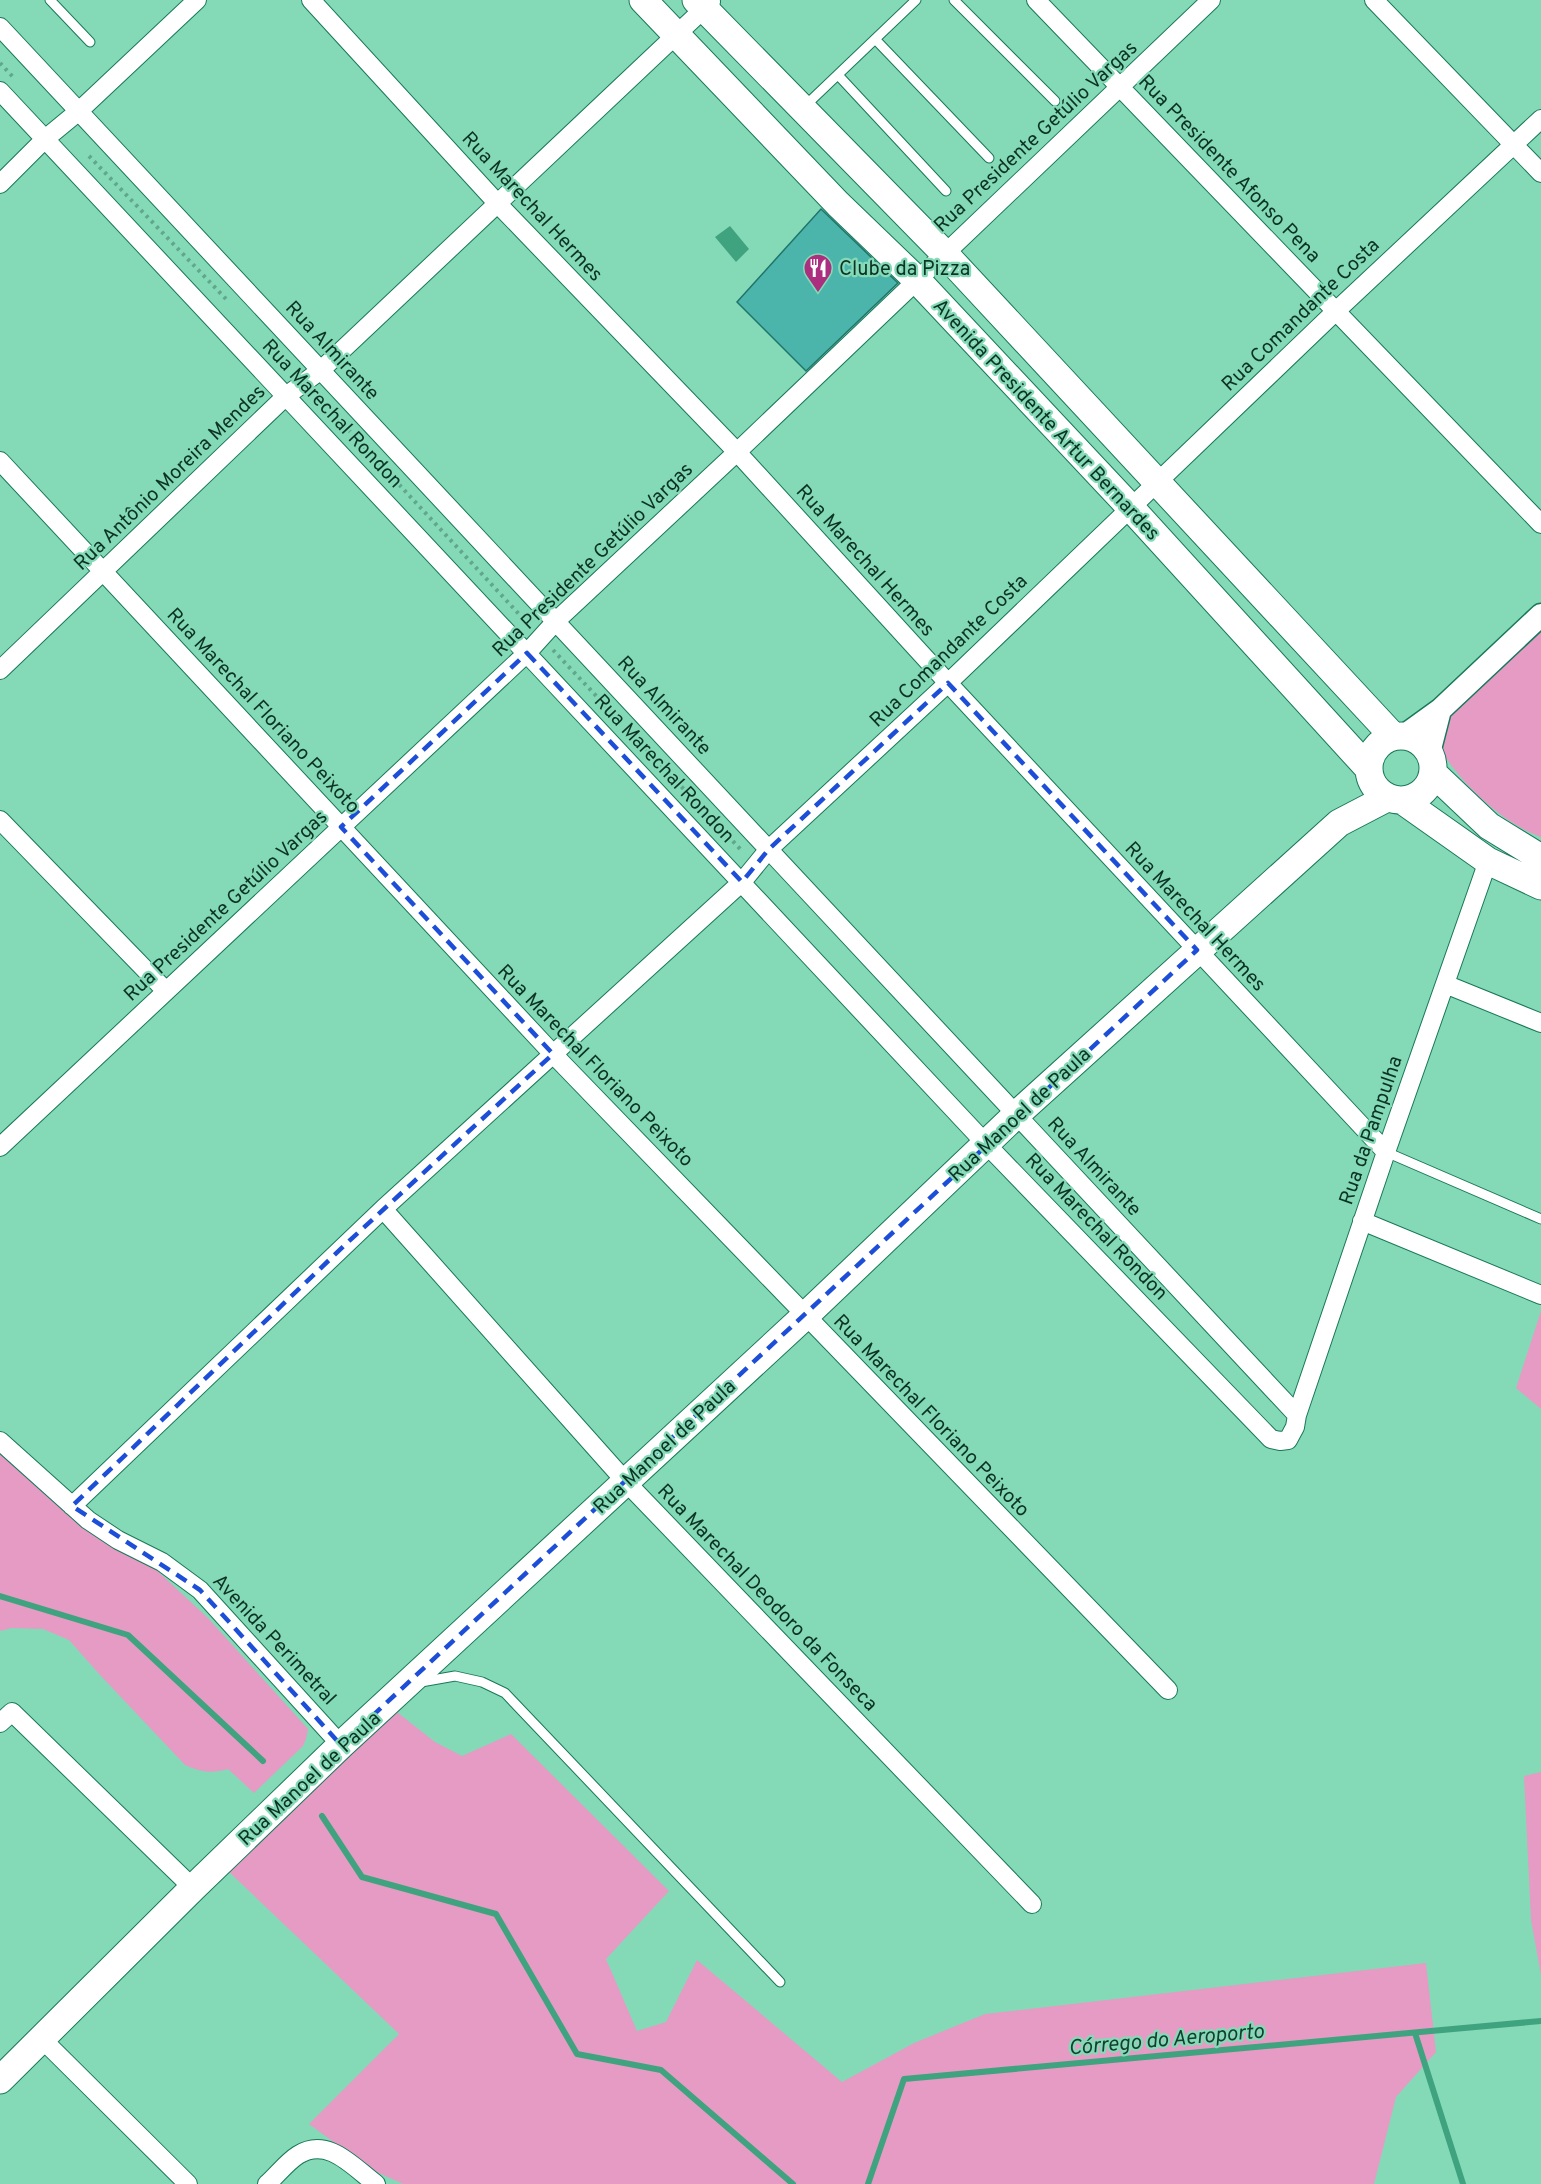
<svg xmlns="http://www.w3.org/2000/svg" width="1541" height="2184" font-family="Overpass,sans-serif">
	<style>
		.green { fill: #e59bc3 }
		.water { fill: #40a37f }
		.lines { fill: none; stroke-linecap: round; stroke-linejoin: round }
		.stream { stroke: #40a37f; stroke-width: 6 }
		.building { fill: #4cb5ab; stroke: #20746c; stroke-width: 1.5 }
		.service-casing { stroke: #187859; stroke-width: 11 }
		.minor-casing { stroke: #187859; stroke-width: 20 }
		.tertiary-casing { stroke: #187859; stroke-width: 25 }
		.secondary-casing { stroke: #187859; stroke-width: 29 }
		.path { stroke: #60a78b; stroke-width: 4; stroke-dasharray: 3 4.5; stroke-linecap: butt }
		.service { stroke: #fff; stroke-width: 9 }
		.minor { stroke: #fff; stroke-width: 18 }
		.tertiary { stroke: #fff; stroke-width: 22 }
		.secondary { stroke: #fff; stroke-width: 27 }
		.marked { fill: none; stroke: #1d4ed8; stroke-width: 4.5; stroke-dasharray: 12 8; stroke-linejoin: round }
		.labels { text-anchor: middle; stroke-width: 4.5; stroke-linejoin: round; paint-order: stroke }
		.street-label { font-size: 20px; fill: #0d3325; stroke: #84dab7 }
		.poi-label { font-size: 20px; fill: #0d3325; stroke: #84dab7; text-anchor: start }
		.water-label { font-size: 21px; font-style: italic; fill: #143f2f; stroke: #84dab7 }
	</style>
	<rect width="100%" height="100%" fill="#84dab7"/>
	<!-- green -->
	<path class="green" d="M1541,620V837C1501,823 1456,779 1436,742C1433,735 1433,726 1432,719Z
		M1541,1311V1409L1516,1388Z
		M0,1449L150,1564L208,1618L308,1729L306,1739L303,1746L254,1793L228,1769C211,1774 201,1772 185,1765L100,1675L69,1640L43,1629L12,1628L0,1631Z
		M393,1709L435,1742L462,1756L511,1734L669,1891L606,1959L637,2031L666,2022L697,1960L842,2082L914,2043L985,2014L1426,1963L1436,2052L1396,2097L1374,2184H403L370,2169L309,2124L399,2034L226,1869Z
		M1541,1772V1975L1531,1920L1524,1776Z"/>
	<!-- water -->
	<path class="water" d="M730,226L749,249L736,262L715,237Z"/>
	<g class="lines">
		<!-- stream -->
		<path class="stream" d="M0,1596L128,1635L263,1761
			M322,1816L362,1877L496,1914L577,2054L661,2070L793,2184
			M1415,2033L1463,2184
			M868,2184L904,2079L1541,2021"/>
	</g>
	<!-- building -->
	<path class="building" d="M821,209L898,283L806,371L737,302Z"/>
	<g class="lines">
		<!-- service casing -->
		<g class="service-casing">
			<path id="service" d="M50,0L90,42
				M954,0L1055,101
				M875,39L989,158
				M838,75L946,191
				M805,106L916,0
				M1386,1152L1541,1219
				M421,1682L455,1676L482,1682L505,1693L780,1982"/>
		</g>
		<!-- minor casing -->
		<g class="minor-casing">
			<path id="minor" d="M311,0L498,204L737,452L948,683L1386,1152
				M1036,0L1541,524
				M1374,0L1541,173
				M0,27L1297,1415
				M0,91L987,1145L1271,1439L1280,1441L1288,1440L1295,1427L1297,1415L1386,1152L1488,861
				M0,184L45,139L79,111L197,0
				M0,461L553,1054L1168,1690
				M0,670L286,396L321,370L711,2
				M0,820L166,991
				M1445,984L1541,1023
				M0,1147L527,653L556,621L737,452L1211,0
				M383,1209L626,1482L1032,1904
				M1362,1221L1541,1295
				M0,1441L88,1520L118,1540L162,1562L200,1590L341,1745
				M72,1506L383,1209L742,882L769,849L948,683L1336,311L1541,119
				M0,1723L12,1712L193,1888
				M42,2039L188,2184
				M267,2184C277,2175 287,2162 298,2155C328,2136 353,2167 376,2184"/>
		</g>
		<!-- tertiary casing -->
		<g class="tertiary-casing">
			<path id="tertiary" d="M1404,736L1440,710L1541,615
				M1429,753L1440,710"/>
		</g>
		<!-- secondary casing -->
		<g class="secondary-casing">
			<path id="secondary" d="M643,0L838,204L917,280L1130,507L1368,768
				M696,0L944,253L1393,736
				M1369 768a32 32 0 1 1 64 0a32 32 0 1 1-64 0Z
				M1433,773L1489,826L1541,858
				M1403,801L1488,861L1541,886
				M0,2080L193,1888L341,1745L805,1316L1017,1114L1339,823L1387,798"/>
		</g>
		<!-- path -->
		<path class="path" d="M0,63L13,77
			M89,156L227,300
			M333,413L529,625
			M553,650L743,852"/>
		<!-- service -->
		<use href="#service" class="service"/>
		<!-- minor -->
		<use href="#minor" class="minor"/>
		<!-- tertiary -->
		<use href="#tertiary" class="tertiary"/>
		<!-- secondary -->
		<use href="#secondary" class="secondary"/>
	</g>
	<!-- marked area -->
	<path class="marked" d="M527,653L742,882L769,849L948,683L1197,950L341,1745L200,1590L72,1506L348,1242L553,1054L341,827Z"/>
	<!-- icons -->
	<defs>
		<g id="restaurant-pin" transform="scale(1.5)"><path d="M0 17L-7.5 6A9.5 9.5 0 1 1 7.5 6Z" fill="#ac2f7f" stroke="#84dab7"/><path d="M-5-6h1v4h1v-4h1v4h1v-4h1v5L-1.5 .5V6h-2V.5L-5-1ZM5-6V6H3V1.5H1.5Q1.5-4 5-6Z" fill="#fff"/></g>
	</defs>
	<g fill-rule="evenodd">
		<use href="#restaurant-pin" x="818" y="268"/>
	</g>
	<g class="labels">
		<!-- street labels -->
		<g class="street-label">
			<text transform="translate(1035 136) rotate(-43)" y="7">Rua Presidente Getúlio Vargas</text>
			<text transform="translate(1230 168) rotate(46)" y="7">Rua Presidente Afonso Pena</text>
			<text transform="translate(533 206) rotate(47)" y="7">Rua Marechal Hermes</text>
			<text transform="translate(1300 314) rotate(-44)" y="7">Rua Comandante Costa</text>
			<text transform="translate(333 350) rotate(47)" y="7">Rua Almirante</text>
			<text transform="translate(333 413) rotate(47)" y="7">Rua Marechal Rondon</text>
			<text transform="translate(1047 419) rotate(47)" y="7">Avenida Presidente Artur Bernardes</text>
			<text transform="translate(169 477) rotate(-44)" y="7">Rua Antônio Moreira Mendes</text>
			<text transform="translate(592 559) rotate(-44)" y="7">Rua Presidente Getúlio Vargas</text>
			<text transform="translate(866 560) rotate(48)" y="7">Rua Marechal Hermes</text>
			<text transform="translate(948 650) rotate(-44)" y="7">Rua Comandante Costa</text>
			<text transform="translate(665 705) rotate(47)" y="7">Rua Almirante</text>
			<text transform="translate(264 710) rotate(47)" y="7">Rua Marechal Floriano Peixoto</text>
			<text transform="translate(665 768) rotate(47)" y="7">Rua Marechal Rondon</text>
			<text transform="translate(225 905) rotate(-43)" y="7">Rua Presidente Getúlio Vargas</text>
			<text transform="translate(1196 916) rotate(47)" y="7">Rua Marechal Hermes</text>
			<text transform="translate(596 1065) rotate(46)" y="7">Rua Marechal Floriano Peixoto</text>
			<text transform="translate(1019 1114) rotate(-43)" y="7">Rua Manoel de Paula</text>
			<text transform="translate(1370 1130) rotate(-71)" y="7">Rua da Pampulha</text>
			<text transform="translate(1095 1166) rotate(47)" y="7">Rua Almirante</text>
			<text transform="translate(1097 1226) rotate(46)" y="7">Rua Marechal Rondon</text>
			<text transform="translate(932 1415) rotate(46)" y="7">Rua Marechal Floriano Peixoto</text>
			<text transform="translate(664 1446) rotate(-43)" y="7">Rua Manoel de Paula</text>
			<text transform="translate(768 1597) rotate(46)" y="7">Rua Marechal Deodoro da Fonseca</text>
			<text transform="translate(275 1639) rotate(47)" y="7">Avenida Perimetral</text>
			<text transform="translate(309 1778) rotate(-43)" y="7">Rua Manoel de Paula</text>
		</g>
		<!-- poi labels -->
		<g class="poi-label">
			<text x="839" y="275">Clube da Pizza</text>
		</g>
		<!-- water labels -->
		<g class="water-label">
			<text transform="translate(1166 2039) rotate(-5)" y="7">Córrego do Aeroporto</text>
		</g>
	</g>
</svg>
